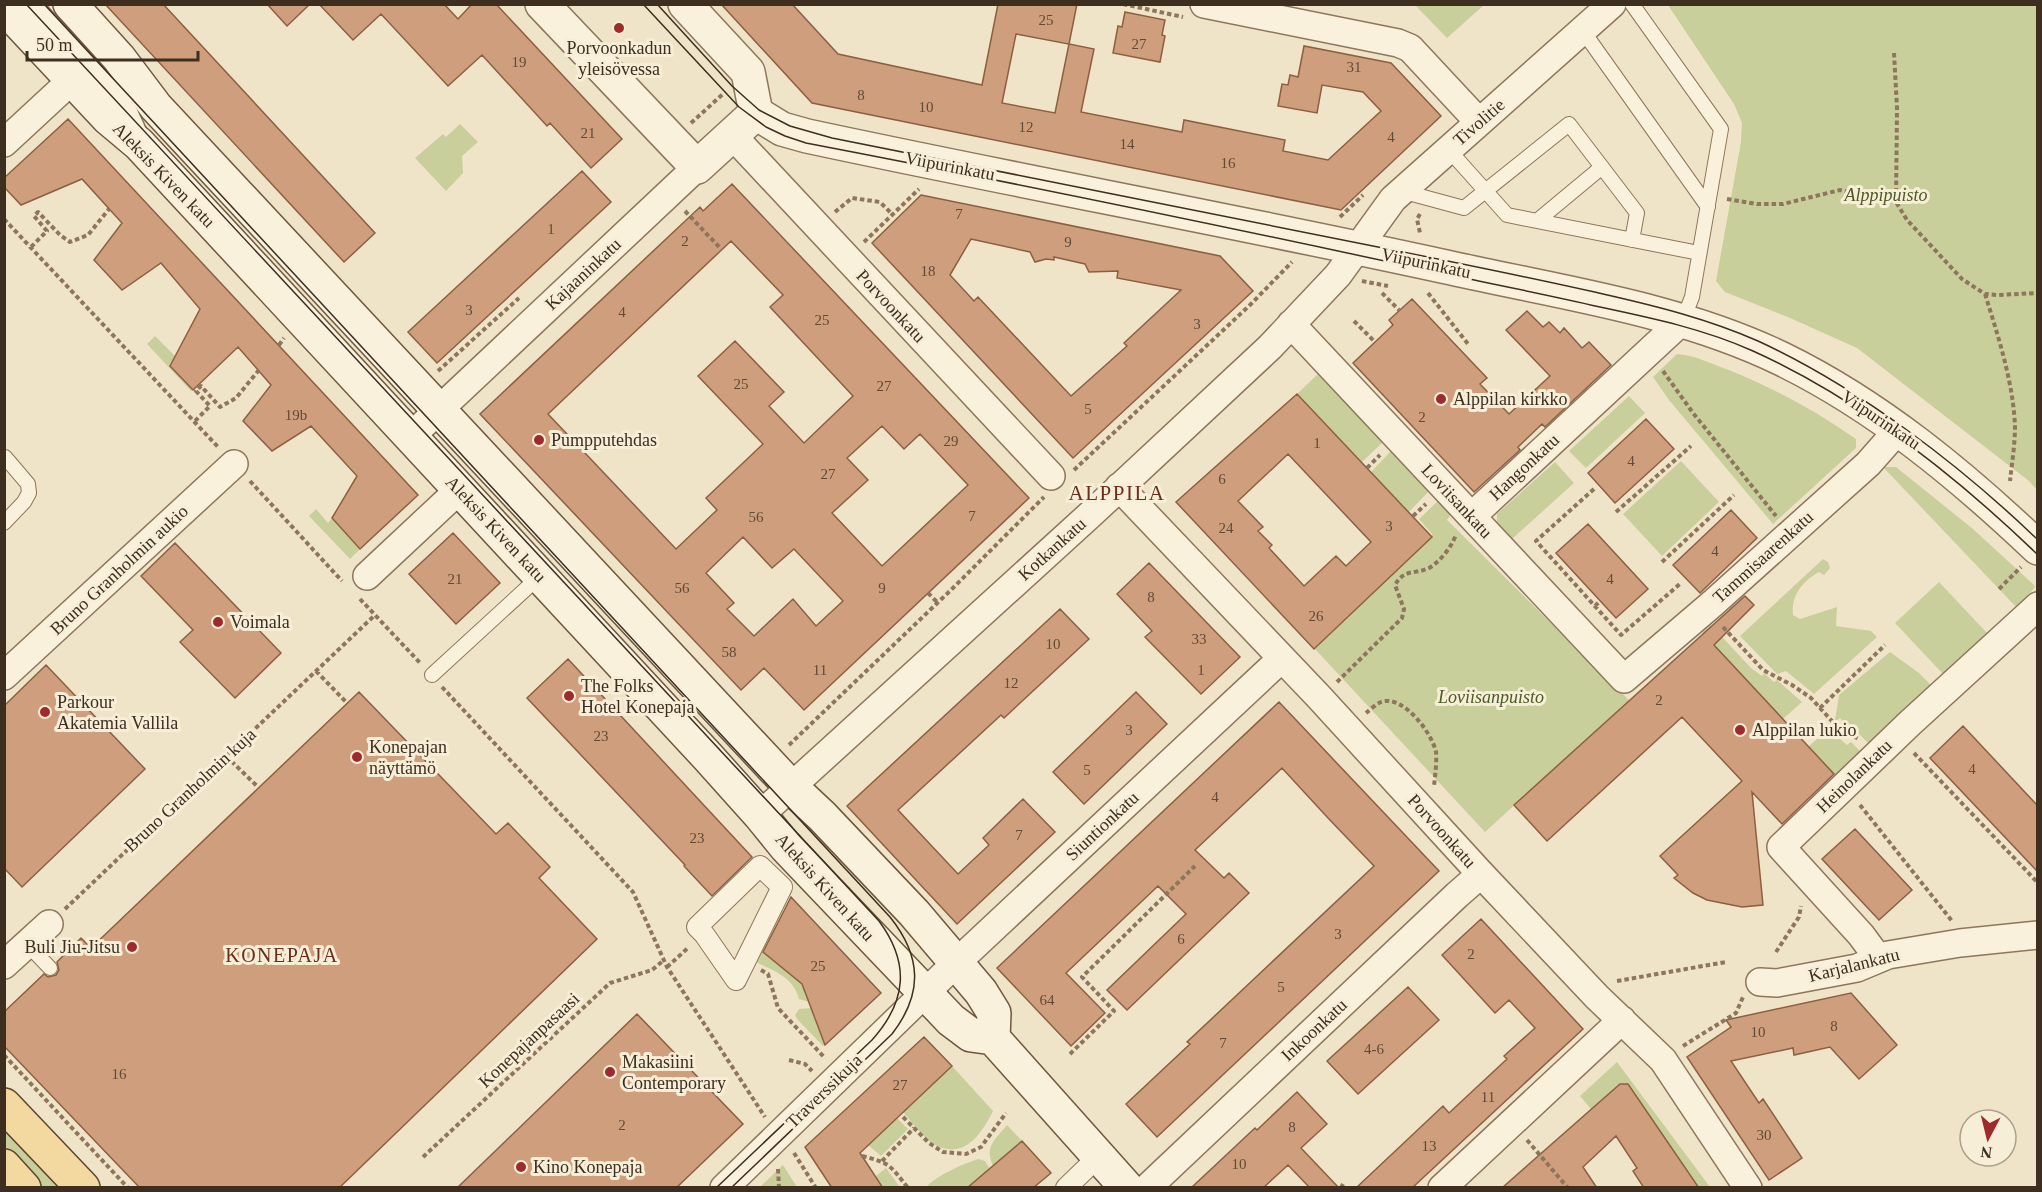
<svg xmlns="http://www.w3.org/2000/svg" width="2042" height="1192" font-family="Georgia,serif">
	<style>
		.green { fill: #c9cf9b }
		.building { fill: #cf9f7d; stroke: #8d5f41; stroke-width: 1.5; fill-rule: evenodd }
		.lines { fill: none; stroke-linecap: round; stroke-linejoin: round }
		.service-casing { stroke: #8d765c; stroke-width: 16 }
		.pedestrian-casing { stroke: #8d765c; stroke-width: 22 }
		.minor-casing { stroke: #8d765c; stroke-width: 30 }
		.tertiary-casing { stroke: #8d765c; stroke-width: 36 }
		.secondary-casing { stroke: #6f573f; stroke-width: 36 }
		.primary-casing { stroke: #5b4430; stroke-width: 36 }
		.path { stroke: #8d765c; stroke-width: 4; stroke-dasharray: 4.5 3; stroke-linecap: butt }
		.service { stroke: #faf1dc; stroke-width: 14 }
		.pedestrian { stroke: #faf1dc; stroke-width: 20 }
		.minor { stroke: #faf1dc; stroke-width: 27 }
		.tertiary { stroke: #faf1dc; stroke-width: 33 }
		.secondary { stroke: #faf1dc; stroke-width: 33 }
		.primary { stroke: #f3d9a0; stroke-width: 33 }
		.tram { stroke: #3d2e20; stroke-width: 1.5 }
		.poi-dot { fill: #9e2a2b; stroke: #f7eed8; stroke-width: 2 }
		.labels { text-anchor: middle; stroke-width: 6; stroke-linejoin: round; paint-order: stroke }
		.number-label { font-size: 15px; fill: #624a37 }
		.poi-label { font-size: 18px; fill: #3d2e20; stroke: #f7eed8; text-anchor: start }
		.street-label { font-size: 18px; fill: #3d2e20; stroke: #f7eed8 }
		.park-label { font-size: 18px; font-style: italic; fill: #4d5a26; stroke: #f7eed8 }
		.neighbourhood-label { font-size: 20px; letter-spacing: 1.5px; fill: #6b2e1e; stroke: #f7eed8 }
		.quarter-label { font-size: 21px; letter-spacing: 1.5px; fill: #6b2e1e; stroke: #f7eed8 }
	</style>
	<rect width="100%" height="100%" fill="#f0e4c8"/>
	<!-- green -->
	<path class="green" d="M1415,5H1484L1447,38Z
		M1668,5H2037V490L2029,481L1857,348L1790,318L1725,292L1716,281L1741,142L1742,123L1734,104Z
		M460,124L478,142L462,156L463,173L446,191L415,158L443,134L446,137Z
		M155,336L175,356L170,367L193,390L191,391L147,344Z
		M1677,354C1694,355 1710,363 1726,369C1772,387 1815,410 1856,439V448L1773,524L1669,400L1653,377Z
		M1318,374L1383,442L1362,462L1297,394Z
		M1629,396L1645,413L1586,468L1569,451Z
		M1391,451L1429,491L1409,512L1371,472Z
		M1681,461L1719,502L1662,556L1623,514Z
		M1555,462L1574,483L1512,539L1497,522V514Z
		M1883,467H1896L1973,529L2033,584L2035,587L2017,608Z
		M1438,501L1451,514L1447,520L1629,700L1485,832L1315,649L1432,537V534L1419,519Z
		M316,509L328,523L332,518L360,549L350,559L309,516Z
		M1823,559L1828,562L1830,568L1824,575L1819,572C1803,581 1791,595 1793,615L1800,619L1837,607L1836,626L1871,631L1877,637L1814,694L1786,671L1777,674L1740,636Z
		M1939,582L1988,634L1944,675L1895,623Z
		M1711,625L1751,668L1762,676L1764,673L1774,682L1777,680L1802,702L1783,719L1702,632Z
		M1890,652L1919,673L1932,686L1869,744L1851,726L1849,728L1840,718L1836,721L1835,720L1839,695Z
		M1827,730L1836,740L1839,738L1847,745L1851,742L1861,752L1835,775L1808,747Z
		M759,948L802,984L809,1002L799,999C793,976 773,971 754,961Z
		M811,1008L825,1045L823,1046L797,1019L795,1015L799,1009Z
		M1617,1062L1710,1187H1699L1628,1084H1620L1591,1109L1580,1096Z
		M952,1066L993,1111C981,1135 963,1162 932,1143C921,1135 912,1122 903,1112Z
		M897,1118L908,1129L881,1156L868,1145Z
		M1007,1125L1022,1141L993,1166C984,1146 995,1140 1007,1125Z
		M5,1130L58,1187H36L5,1154Z
		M978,1159L985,1161L990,1169L967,1187H926C939,1174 961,1165 978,1159Z
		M783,1165L797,1187H760Z
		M886,1168L900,1187H883L876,1176Z"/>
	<!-- building -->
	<path class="building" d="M105,4H163L375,233L344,262Z
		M267,4H310L287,26Z
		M319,4H444L458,19L472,4H496L622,139L591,168L550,123L547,126L482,55L448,86L381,14L353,40Z
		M721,4H792L838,54L982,85L998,4H1077L1069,44L1094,49L1081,112L1182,132L1184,120L1285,140L1283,151L1328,160L1381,111L1363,92L1322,85L1317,113L1278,106L1282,84L1288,85L1290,75L1298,77L1304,46L1391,63L1441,116L1341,210L812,103ZM1016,34L1069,44L1055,113L1002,103Z
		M1125,12L1165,20L1162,35L1165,36L1160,62L1113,53L1118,26L1122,27Z
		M68,119L418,495L360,549L332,518L357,476L311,426L272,451L243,421L271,385L238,347L193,390L170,366L200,309L161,263L122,290L94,260L122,223L82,179L21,205L4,187V178Z
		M582,171L611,202L437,363L408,332Z
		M732,184L1029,498L804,710L764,668L741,690L480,414L700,207L703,211ZM731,241L783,295L770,307L853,396L804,443L769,406L784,392L735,341L698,376L763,444L706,498L717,510L676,549L548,414ZM882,426L904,449L920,434L968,485L882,566L832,513L868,480L847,458ZM743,537L772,568L794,549L843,601L816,626L793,599L754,636L727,609L734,603L706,573Z
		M921,195L1220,256L1253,291L1073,458L872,243ZM971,239L1030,252L1035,262L1046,259L1054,260V257L1085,264L1089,272L1118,271L1117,278L1181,290L1124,343L1127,346L1071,396L978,297L974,301L950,275Z
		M1412,299L1487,378L1480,384L1509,414L1550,376L1506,330L1527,311L1543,327L1549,322L1560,333L1564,328L1582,348L1589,342L1611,365L1545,427L1542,424L1518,447L1520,450L1474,492L1353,363L1393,325L1389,320Z
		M1297,394L1432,537L1314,649L1176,502ZM1288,454L1371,542L1346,566L1336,556L1304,586L1269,548L1272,545L1258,531L1263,527L1238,501Z
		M1646,419L1674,449L1615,503L1588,473Z
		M1731,510L1757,538L1700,593L1673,565Z
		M1588,524L1648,589L1616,618L1556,553Z
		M453,533L500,583L456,624L409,574Z
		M175,543L281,653L235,698L180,642L193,630L141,576Z
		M1149,563L1240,657L1201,694L1145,637L1152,631L1117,594Z
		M1745,596L1754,605L1714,645L1834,774L1782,824L1752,792L1763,905L1742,907L1707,900L1693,893L1674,878L1678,875L1660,856L1742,781L1682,717L1547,841L1514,805Z
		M1060,609L1089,639L1004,718L1001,715L898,810L958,874L989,845L983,838L1023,799L1055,832L957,924L847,806Z
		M568,659L752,857L712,896L684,866L685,865L527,698Z
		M46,665L145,769L22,887L4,868V706Z
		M359,692L496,834L508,823L550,867L539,878L597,939L339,1188H140L4,1046V1012L44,974L48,977L56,975L59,970L57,962L81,938L91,948Z
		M1136,692L1167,724L1084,804L1053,772Z
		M1279,702L1439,871L1157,1137L1126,1104L1190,1044L1187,1042L1374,866L1328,818L1282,768L1195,850L1224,878L1229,873L1249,893L1127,1010L1107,990L1186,914L1158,886L1066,973L1105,1013L1071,1046L997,968Z
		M1963,726L2037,805V871L1930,758Z
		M1855,829L1912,890L1879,920L1822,859Z
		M791,897L881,993L825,1045L802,984L763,952Z
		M1481,919L1583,1029L1412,1188H1356L1443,1106L1449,1113L1507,1059L1504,1056L1535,1028L1509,1000L1495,1013L1442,955Z
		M1408,987L1439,1020L1358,1094L1327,1061Z
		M1851,993L1897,1045L1859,1079L1830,1047L1794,1055L1793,1048L1731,1061L1759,1103L1763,1099L1802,1158L1769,1180L1687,1057L1731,1027L1726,1020Z
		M637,1014L743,1124L676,1188H457Z
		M924,1037L952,1066L860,1153L883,1188H832L805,1147Z
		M1620,1084H1628L1699,1188H1644L1633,1171L1637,1168L1616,1136L1583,1167L1597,1188H1502Z
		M1297,1092L1327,1124L1301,1148L1339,1188H1310L1288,1165L1263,1188H1191L1255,1128L1257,1130Z
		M1022,1141L1051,1173L1033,1188H967Z"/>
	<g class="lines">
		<!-- service casing -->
		<g class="service-casing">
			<path id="service" d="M1632,4L1721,129L1692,297L1683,320
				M1583,31L1708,207
				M1448,149L1507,215L1699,253
				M1401,191L1464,208L1569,124L1637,213L1632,240
				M1537,221L1602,167
				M4,523L24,502L29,493L28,484L5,457
				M432,675L540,576
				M27,944L50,968"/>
		</g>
		<!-- pedestrian casing -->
		<g class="pedestrian-casing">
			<path id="pedestrian" d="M760,866L782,887L736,980L704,934L697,927Z
				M1066,1188L1099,1156"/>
		</g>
		<!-- minor casing -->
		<g class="minor-casing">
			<path id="minor" d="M26,4L121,107L136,140
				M1204,4L1398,43L1410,48L1479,122
				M732,135L1051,476
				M4,143L72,80
				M1291,324L1624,679L1712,604L1868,464L1898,430
				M410,437L697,167
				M1119,487L1319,697L1481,874L1597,997L1663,1060L1748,1188
				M1472,516L1683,320
				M367,576L460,489
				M4,676L234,464
				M760,815L1092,513L1270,347L1338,275L1393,199L1612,4
				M1878,958L1861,935L1781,847L1910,723L2038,606
				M4,965L49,924
				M1760,982L1777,983L1857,968L1888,955L1960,943L2038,935
				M724,1188L956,963L1281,659
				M1147,1188L1457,895L1481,874
				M1442,1188L1622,1020"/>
		</g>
		<!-- tertiary casing -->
		<g class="tertiary-casing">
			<path id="tertiary" d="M542,4L697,167L756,113
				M685,4L748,72L756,113
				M756,113L782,129L807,136C1021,182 1237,221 1451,268C1562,293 1679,309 1782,359C1878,406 1961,475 2038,548"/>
		</g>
		<!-- secondary casing -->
		<g class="secondary-casing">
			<path id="secondary" d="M70,4L119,58L156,107L791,787L822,816L914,913L981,992L994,1013L993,1038
				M4,7L108,118L139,144L708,757L760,815L786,847L951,1020L971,1035L993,1038L1127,1188"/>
		</g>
		<!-- primary casing -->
		<g class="primary-casing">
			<path id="primary" d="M4,1105L83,1188
				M4,1166L24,1188"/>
		</g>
		<!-- path -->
		<path class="path" d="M1123,4L1183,17
			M1894,53L1897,108L1896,202L1907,220L1962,279L1985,294L1997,295L2038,293
			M691,123L723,94
			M1727,199L1757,204H1783L1840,190L1896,202
			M685,211L722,250
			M835,212L852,198L880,202L892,214
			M1420,214L1417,219L1420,233
			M1340,217L1363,195
			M4,219L218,447
			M864,242L919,189
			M31,247L47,231L34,216L38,212L60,235L70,242L88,235L109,209
			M1362,281L1388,286
			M1382,293L1399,310
			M1428,293L1468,344
			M1985,294C1998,336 2013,381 2015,426C2015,444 2012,463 2010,481
			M1354,321L1375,342
			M279,345L284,338
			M438,371L519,298
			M1663,371L1693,413L1776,516
			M195,421L210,406L196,391L201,386L220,407L236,398L259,370
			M1367,468L1380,455
			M1074,470L1250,305L1292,262
			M250,481L342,581
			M1594,489L1536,541L1621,635L1681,583
			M1616,512L1691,446
			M1413,516L1426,504
			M1662,562L1734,495
			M1999,589L2021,567
			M928,593L938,603
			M360,599L421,664
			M1595,606L1600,601
			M1723,627L1763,670L1792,685L1811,698L1840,730L1859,739
			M316,671L347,703
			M1337,682L1402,618L1404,609L1395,585C1405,568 1414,575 1429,568C1440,562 1453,545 1456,534
			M442,687L633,892L667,967L765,1117
			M1820,708L1885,645
			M1366,713C1370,710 1376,704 1381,702C1403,694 1432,733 1436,752C1437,762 1435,776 1434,786
			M789,745L953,588L1044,497
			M1914,753L2038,883
			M226,756L258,787
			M1860,805L1952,921
			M65,909L375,615
			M1776,952L1799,917L1801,906
			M667,967L689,947
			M761,970L768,974L778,1008L824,1057
			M1617,981L1726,962
			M1683,1046L1736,1013L1743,997
			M1070,1054L1114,1011L1082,977L1195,866
			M4,1055L128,1188
			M789,1060L805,1064L812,1071
			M903,1117L929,1143L943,1152L966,1154L981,1147L1006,1113
			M1527,1140L1568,1188
			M794,1153L816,1188
			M862,1156C890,1163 890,1165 908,1188
			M423,1157L610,983L652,970L664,960
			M882,1161L914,1128
			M778,1169L779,1188
			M830,1188L832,1186
			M1341,1188L1343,1184"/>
		<!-- service -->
		<use href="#service" class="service"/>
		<!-- pedestrian -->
		<use href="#pedestrian" class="pedestrian"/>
		<!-- minor -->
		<use href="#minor" class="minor"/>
		<!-- tertiary -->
		<use href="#tertiary" class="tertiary"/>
		<!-- secondary -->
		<use href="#secondary" class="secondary"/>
		<!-- primary -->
		<use href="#primary" class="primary"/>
		<!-- tram -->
		<path class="tram" d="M26,4L879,921C910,963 907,1001 872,1040L716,1188
			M44,4L890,917C922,957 923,994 892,1034L731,1188
			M643,4L739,107L766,127L785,136L806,143C1015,183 1223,226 1431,271C1487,283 1544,294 1600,307C1652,318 1704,329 1753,351C1859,399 1954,474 2038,555
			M657,4L732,86L759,110L790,126L832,138C1019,175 1206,213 1393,250C1463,264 1533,278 1603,294C1656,306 1708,319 1758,341C1858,387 1959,464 2038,540"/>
	</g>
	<!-- markers -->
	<g class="poi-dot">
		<circle cx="619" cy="28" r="6"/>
		<circle cx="1441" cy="399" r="6"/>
		<circle cx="539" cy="440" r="6"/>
		<circle cx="218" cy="622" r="6"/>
		<circle cx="569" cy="696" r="6"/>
		<circle cx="45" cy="712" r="6"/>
		<circle cx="1740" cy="730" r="6"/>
		<circle cx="357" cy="757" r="6"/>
		<circle cx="132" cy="947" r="6"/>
		<circle cx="610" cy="1072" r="6"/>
		<circle cx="521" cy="1167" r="6"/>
	</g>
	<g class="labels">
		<!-- number labels -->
		<g class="number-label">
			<text x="1046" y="25">25</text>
			<text x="1139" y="49">27</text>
			<text x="519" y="67">19</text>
			<text x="1354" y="72">31</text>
			<text x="861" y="100">8</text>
			<text x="926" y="112">10</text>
			<text x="1026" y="132">12</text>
			<text x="588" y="138">21</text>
			<text x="1391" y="142">4</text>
			<text x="1127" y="149">14</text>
			<text x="1228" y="168">16</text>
			<text x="959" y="219">7</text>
			<text x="551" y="234">1</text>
			<text x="685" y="246">2</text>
			<text x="1068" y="247">9</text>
			<text x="928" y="276">18</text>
			<text x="469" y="315">3</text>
			<text x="622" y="317">4</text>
			<text x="822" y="325">25</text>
			<text x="1197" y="329">3</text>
			<text x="741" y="389">25</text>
			<text x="884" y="391">27</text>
			<text x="1088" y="414">5</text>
			<text x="296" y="420">19b</text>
			<text x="1422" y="422">2</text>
			<text x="951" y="446">29</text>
			<text x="1317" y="448">1</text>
			<text x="1631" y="466">4</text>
			<text x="828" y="479">27</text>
			<text x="1222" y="484">6</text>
			<text x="972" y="521">7</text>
			<text x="756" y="522">56</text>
			<text x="1389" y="531">3</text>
			<text x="1226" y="533">24</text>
			<text x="1715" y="556">4</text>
			<text x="455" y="584">21</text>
			<text x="1610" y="584">4</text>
			<text x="682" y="593">56</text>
			<text x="882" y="593">9</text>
			<text x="1151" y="602">8</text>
			<text x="1316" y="621">26</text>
			<text x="1199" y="644">33</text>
			<text x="1053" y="649">10</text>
			<text x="729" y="657">58</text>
			<text x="820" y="675">11</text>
			<text x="1201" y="675">1</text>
			<text x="1011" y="688">12</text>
			<text x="1659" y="705">2</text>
			<text x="1129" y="735">3</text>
			<text x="601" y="741">23</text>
			<text x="1972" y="774">4</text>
			<text x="1087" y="775">5</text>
			<text x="1215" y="802">4</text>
			<text x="1019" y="840">7</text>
			<text x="697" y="843">23</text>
			<text x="1338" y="939">3</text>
			<text x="1181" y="944">6</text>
			<text x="1471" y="959">2</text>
			<text x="818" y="971">25</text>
			<text x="1281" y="992">5</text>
			<text x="1047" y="1005">64</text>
			<text x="1834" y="1031">8</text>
			<text x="1758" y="1037">10</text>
			<text x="1223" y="1048">7</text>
			<text x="1374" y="1054">4-6</text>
			<text x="119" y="1079">16</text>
			<text x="900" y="1090">27</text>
			<text x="1488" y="1102">11</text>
			<text x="622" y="1130">2</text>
			<text x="1292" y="1132">8</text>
			<text x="1764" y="1140">30</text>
			<text x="1429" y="1151">13</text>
			<text x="1239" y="1169">10</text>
		</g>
		<!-- poi labels -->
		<g class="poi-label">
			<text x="619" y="54" text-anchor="middle">Porvoonkadun<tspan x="619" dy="21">yleisövessa</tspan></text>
			<text x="1453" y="405">Alppilan kirkko</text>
			<text x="551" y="446">Pumpputehdas</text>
			<text x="230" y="628">Voimala</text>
			<text x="581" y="692">The Folks<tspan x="581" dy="21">Hotel Konepaja</tspan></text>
			<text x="57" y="708">Parkour<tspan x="57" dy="21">Akatemia Vallila</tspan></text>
			<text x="1752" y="736">Alppilan lukio</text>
			<text x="369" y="753">Konepajan<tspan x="369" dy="21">näyttämö</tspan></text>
			<text x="120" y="953" text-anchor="end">Buli Jiu-Jitsu</text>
			<text x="622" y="1068">Makasiini<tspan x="622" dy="21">Contemporary</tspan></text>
			<text x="533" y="1173">Kino Konepaja</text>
		</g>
		<!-- street labels -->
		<g class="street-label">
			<text transform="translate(1479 122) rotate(-41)" y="6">Tivolitie</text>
			<text transform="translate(950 166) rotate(11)" y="6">Viipurinkatu</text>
			<text transform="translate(164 175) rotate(46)" y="6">Aleksis Kiven katu</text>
			<text transform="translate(1426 263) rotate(12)" y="6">Viipurinkatu</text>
			<text transform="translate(583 274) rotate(-43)" y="6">Kajaaninkatu</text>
			<text transform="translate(891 306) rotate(47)" y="6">Porvoonkatu</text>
			<text transform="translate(1881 420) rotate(34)" y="6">Viipurinkatu</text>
			<text transform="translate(1524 467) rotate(-43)" y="6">Hangonkatu</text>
			<text transform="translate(1457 501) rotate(47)" y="6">Loviisankatu</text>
			<text transform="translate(496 529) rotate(47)" y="6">Aleksis Kiven katu</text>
			<text transform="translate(1052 549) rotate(-42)" y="6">Kotkankatu</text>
			<text transform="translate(1763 557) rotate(-42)" y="6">Tammisaarenkatu</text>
			<text transform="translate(119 570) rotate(-43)" y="6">Bruno Granholmin aukio</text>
			<text transform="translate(1854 776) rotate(-44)" y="6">Heinolankatu</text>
			<text transform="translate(190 790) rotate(-43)" y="6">Bruno Granholmin kuja</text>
			<text transform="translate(1102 826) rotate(-43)" y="6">Siuntionkatu</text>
			<text transform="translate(1442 831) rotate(48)" y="6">Porvoonkatu</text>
			<text transform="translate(825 887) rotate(48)" y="6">Aleksis Kiven katu</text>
			<text transform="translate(1854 965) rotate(-14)" y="6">Karjalankatu</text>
			<text transform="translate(1314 1030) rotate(-43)" y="6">Inkoonkatu</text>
			<text transform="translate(529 1040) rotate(-43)" y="6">Konepajanpasaasi</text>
			<text transform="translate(824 1091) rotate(-44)" y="6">Traverssikuja</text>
		</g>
		<!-- park labels -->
		<g class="park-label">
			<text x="1886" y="201">Alppipuisto</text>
			<text x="1491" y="703">Loviisanpuisto</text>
		</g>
		<!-- neighbourhood labels -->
		<g class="neighbourhood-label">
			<text x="282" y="962">KONEPAJA</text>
		</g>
		<!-- quarter labels -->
		<g class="quarter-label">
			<text x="1117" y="500">ALPPILA</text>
		</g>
	</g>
	<!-- border -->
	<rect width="2042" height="1192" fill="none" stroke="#3d2e20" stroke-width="12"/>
	<!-- north arrow -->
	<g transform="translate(1988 1138) rotate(187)"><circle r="28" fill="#f7eed8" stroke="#ada18e" stroke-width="1.5"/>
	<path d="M0-4.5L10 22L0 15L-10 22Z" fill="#9e2a2b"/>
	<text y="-9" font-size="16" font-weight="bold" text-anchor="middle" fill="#3d2e20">N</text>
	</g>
	<!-- scale -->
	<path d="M27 51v9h171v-9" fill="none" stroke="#3d2e20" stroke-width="3"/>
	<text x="36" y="51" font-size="18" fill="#3d2e20" stroke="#f7eed8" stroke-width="4.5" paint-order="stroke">50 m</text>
</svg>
